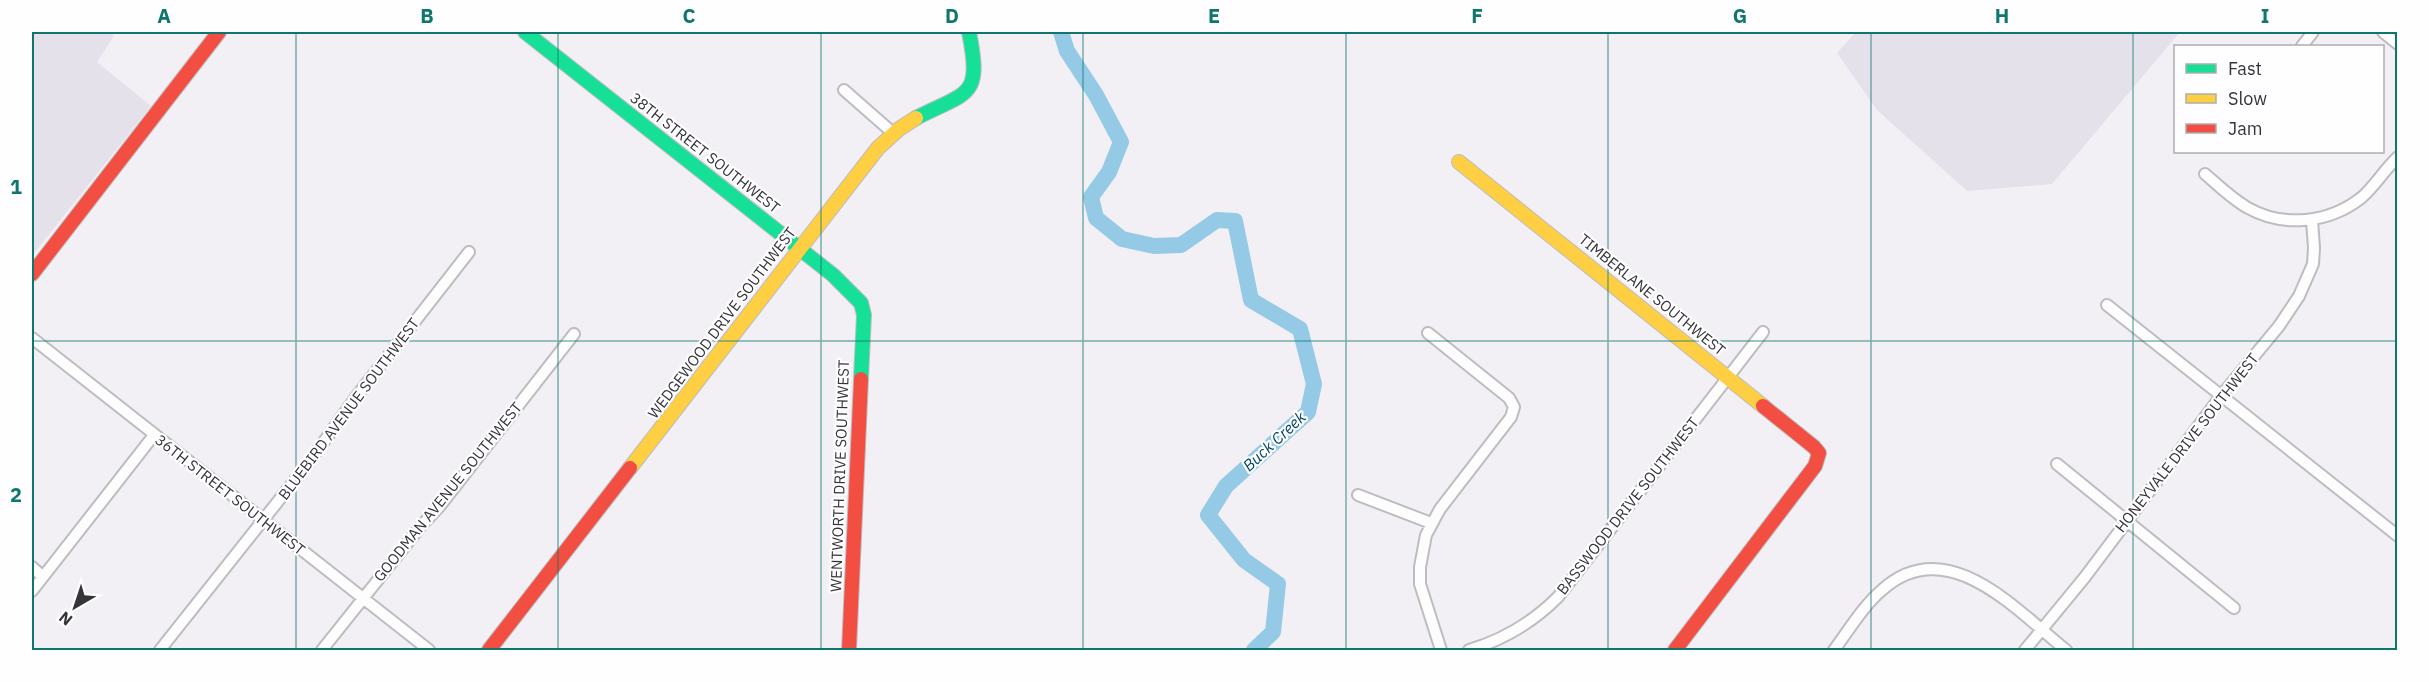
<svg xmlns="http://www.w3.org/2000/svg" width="2429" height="682" font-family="'IBM Plex Sans',sans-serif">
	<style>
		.built { fill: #e4e1eb }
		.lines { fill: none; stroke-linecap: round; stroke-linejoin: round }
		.river { stroke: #94cae6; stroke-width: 16 }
		.street-casing { stroke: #bdbcc0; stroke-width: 14 }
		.fast-casing { stroke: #bdbcc0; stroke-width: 16 }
		.slow-casing { stroke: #bdbcc0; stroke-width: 16 }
		.jam-casing { stroke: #bdbcc0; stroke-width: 16 }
		.street { stroke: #fdfdfe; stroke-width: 10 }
		.fast { stroke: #16e098; stroke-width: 14 }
		.slow { stroke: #ffcf43; stroke-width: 14 }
		.jam { stroke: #f24e42; stroke-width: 14 }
		.grid { fill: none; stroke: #0f766e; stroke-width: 1.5; stroke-opacity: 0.55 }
		.labels { text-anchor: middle; stroke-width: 4.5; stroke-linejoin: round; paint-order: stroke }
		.street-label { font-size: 15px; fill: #353537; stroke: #fefdff }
		.water-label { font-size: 16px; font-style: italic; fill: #024660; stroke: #fefdff }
		.neatline { fill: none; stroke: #0f766e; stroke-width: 2 }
		.grid-label { font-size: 20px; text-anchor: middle; font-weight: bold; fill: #0f766e }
	</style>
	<rect width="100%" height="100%" fill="#f2f0f5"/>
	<!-- built -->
	<path class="built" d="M32,32H109L114,36L97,62L151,106L32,256Z
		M1856,32H2180L2052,184L1967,191L1877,110L1837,53Z"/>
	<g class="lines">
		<!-- river -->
		<path class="river" d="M1061,32L1067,51L1096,95L1121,142L1109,172L1091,197L1096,218L1122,239L1154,246L1181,245L1217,220L1235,221L1251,300L1300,329L1314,384L1308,412L1226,486L1208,515L1244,560L1278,584L1273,632L1254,650"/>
		<!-- street casing -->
		<g class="street-casing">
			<path id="street" d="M2383,32L2398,44
				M2302,46L2313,32
				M844,90L893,133
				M2205,174C2219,186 2232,199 2248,208C2284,228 2329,223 2361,198C2375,186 2384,170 2398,157
				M2107,305L2398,536
				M1428,333L1509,398L1514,407L1511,417L1440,509L1426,535L1420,567V584L1441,650
				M32,338L429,650
				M2057,464L2234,608
				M1358,495L1431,523
				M32,567L43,577
				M32,591L154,435
				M160,650L310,461L356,397L469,252
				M322,650L421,526L439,507L574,334
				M1469,650C1503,640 1532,623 1558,597L1763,332
				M1834,650C1849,630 1863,606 1882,590C1947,531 2017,611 2066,650
				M2025,650L2085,577L2221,396L2279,326L2299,296L2313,264L2314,248L2312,220"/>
		</g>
		<!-- fast casing -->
		<g class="fast-casing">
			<path id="fast" d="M525,32L833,275L861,303L864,315L861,379
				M916,118C969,91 982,98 969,32"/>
		</g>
		<!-- slow casing -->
		<g class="slow-casing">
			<path id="slow" d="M1459,162L1763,406
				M630,468L878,148L899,129L916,118"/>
		</g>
		<!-- jam casing -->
		<g class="jam-casing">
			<path id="jam" d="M32,274L219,32
				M489,650L630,468
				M849,650L861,379
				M1675,650L1815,466L1819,453L1814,447L1763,406"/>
		</g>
		<!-- street -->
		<use href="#street" class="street"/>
		<!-- fast -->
		<use href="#fast" class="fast"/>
		<!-- slow -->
		<use href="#slow" class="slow"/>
		<!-- jam -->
		<use href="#jam" class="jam"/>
	</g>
	<!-- grid -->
	<path class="grid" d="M296,32V650M558,32V650M821,32V650M1083,32V650M1346,32V650M1608,32V650M1871,32V650M2133,32V650M32,341H2398"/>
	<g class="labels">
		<!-- street labels -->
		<g class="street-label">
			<text transform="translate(705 153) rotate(38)" y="5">38TH STREET SOUTHWEST</text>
			<text transform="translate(1652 295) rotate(39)" y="5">TIMBERLANE SOUTHWEST</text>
			<text transform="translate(722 323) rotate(-53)" y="5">WEDGEWOOD DRIVE SOUTHWEST</text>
			<text transform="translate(349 409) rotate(-53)" y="5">BLUEBIRD AVENUE SOUTHWEST</text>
			<text transform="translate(2187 443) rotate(-52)" y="5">HONEYVALE DRIVE SOUTHWEST</text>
			<text transform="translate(840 476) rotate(-88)" y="5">WENTWORTH DRIVE SOUTHWEST</text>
			<text transform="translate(448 492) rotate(-51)" y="5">GOODMAN AVENUE SOUTHWEST</text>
			<text transform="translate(230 495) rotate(38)" y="5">36TH STREET SOUTHWEST</text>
			<text transform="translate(1628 506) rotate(-52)" y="5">BASSWOOD DRIVE SOUTHWEST</text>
		</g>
		<!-- water labels -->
		<g class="water-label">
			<text transform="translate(1274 441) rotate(-43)" y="6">Buck Creek</text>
		</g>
	</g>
	<!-- border -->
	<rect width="2429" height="682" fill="none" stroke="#fefdff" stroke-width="66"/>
	<!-- legend -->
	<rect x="2174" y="45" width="210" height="108" fill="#fefdff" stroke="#aeadaf" stroke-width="1.5"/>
	<rect x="2186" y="64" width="30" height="9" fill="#16e098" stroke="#aeadaf" stroke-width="1.5"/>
	<text x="2228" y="75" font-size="18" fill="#353537">Fast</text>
	<rect x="2186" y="94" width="30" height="9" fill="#ffcf43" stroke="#aeadaf" stroke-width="1.5"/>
	<text x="2228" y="105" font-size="18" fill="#353537">Slow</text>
	<rect x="2186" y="124" width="30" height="9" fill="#f24e42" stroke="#aeadaf" stroke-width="1.5"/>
	<text x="2228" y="135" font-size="18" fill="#353537">Jam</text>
	<!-- north arrow -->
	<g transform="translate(75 607) rotate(219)" stroke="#fefdff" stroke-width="4.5" paint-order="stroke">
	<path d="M0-4.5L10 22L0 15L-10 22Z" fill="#353537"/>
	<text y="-9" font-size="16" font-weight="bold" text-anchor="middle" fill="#353537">N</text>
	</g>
	<rect x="33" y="33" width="2363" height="616" class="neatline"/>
	<g class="grid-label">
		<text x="164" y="23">A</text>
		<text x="427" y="23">B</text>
		<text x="689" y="23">C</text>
		<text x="952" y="23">D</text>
		<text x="1214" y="23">E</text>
		<text x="1477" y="23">F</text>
		<text x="1740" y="23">G</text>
		<text x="2002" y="23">H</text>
		<text x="2265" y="23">I</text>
		<text x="16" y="194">1</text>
		<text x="16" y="502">2</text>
	</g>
</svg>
